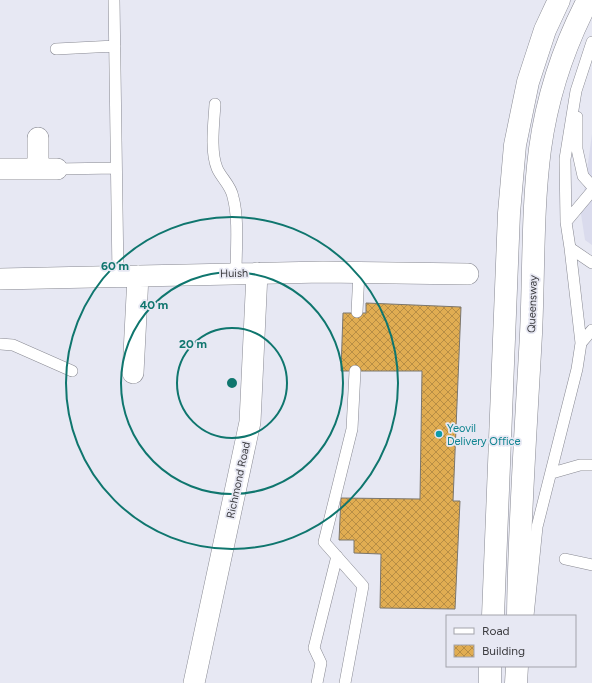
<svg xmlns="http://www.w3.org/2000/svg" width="592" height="683" font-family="Figtree,sans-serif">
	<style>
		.built { fill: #dadbed }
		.building { fill: url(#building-cross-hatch); stroke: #7b766d }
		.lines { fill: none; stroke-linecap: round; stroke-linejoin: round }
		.lane-casing { stroke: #888992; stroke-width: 12 }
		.street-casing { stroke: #888992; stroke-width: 22 }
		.highway-casing { stroke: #888992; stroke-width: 23 }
		.lane { stroke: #fff; stroke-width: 11 }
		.street { stroke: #fff; stroke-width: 21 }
		.highway { stroke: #fff; stroke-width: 22 }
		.ring { fill: none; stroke: #0f766e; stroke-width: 2 }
		.culture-dot { fill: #0f9aa8; stroke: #e7e8f3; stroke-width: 1.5 }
		.labels { text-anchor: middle; stroke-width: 3.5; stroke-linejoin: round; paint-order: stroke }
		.street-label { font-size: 11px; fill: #3c3c40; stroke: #e7e8f3 }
		.culture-label { font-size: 11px; fill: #0d838f; stroke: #e7e8f3; text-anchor: start }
		.centre { fill: #0f766e; stroke: #e7e8f3; stroke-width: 2 }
		.ring-label { font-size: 12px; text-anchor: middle; font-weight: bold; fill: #0f766e; stroke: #e7e8f3; stroke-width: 3.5; stroke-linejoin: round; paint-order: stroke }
	</style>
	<defs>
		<pattern id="building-cross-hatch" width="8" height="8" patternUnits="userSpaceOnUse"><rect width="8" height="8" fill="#e1ad52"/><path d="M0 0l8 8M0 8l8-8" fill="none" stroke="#b88e45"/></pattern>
	</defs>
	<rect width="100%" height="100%" fill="#e7e8f3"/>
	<!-- built -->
	<path class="built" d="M592,134V245L585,240L581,214Z"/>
	<!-- building -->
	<path class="building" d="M366,303L461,307L453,501H460L455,609L380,608L381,554L354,553V540H339L341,498L420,499L422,371H341L343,313H366Z"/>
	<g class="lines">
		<!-- lane casing -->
		<g class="lane-casing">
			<path id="lane" d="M114,0L118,276
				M56,49L115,46
				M215,104C214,122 210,151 217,168C221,178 231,185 233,197C239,219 236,250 236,273
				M577,117V149L583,176L592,186
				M57,169L116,168
				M566,222L592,191
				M570,248L592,263
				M357,312L359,272
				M581,343L592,330
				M0,344L13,345L72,371
				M552,473L580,465H592
				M565,559L592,565
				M528,616L537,527L577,369L581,343L570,248L566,222L565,159L576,91L592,42
				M317,683L321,663L314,648L337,556
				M345,683L363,586L324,542L352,429L355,371"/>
		</g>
		<!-- street casing -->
		<g class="street-casing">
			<path id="street" d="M0,169H57
				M38,169V138
				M0,279L323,272L468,274
				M133,373L138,276
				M194,683L250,422L257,273"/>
		</g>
		<!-- highway casing -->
		<g class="highway-casing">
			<path id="highway" d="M493,616L509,213L515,145L528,82L545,30L559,0
				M518,616C519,522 526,428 531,334C534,272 532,210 540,149C547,98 564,46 588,0
				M490,683V666
				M516,683L517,666"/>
		</g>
		<!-- lane -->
		<use href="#lane" class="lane"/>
		<!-- street -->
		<use href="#street" class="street"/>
		<!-- highway -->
		<use href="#highway" class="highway"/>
	</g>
	<!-- distance rings -->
	<g class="ring">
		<circle cx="232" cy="383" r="55"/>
		<circle cx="232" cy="383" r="111"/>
		<circle cx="232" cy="383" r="166"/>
	</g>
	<!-- markers -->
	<circle class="culture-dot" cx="439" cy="434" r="4"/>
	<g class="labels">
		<!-- street labels -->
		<g class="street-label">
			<text transform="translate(234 273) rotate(-1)" y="4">Huish</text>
			<text transform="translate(532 304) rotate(-88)" y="4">Queensway</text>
			<text transform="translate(238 480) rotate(-78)" y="4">Richmond Road</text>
		</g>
		<!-- culture labels -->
		<g class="culture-label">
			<text x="447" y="432">Yeovil<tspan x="447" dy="13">Delivery Office</tspan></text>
		</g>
	</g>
	<circle cx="232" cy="383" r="6" class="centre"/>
	<g class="ring-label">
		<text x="115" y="270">60 m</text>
		<text x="154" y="309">40 m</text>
		<text x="193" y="348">20 m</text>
	</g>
	<!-- legend -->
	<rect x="446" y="615" width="130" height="52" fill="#e7e8f3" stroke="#a3a3ab"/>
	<rect x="454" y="628" width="20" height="6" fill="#ffffff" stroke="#a3a3ab"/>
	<text x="482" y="635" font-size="12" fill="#3c3c40">Road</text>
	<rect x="454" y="645" width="20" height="12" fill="url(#building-cross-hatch)" stroke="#a3a3ab"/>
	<text x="482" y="655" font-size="12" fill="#3c3c40">Building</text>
</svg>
